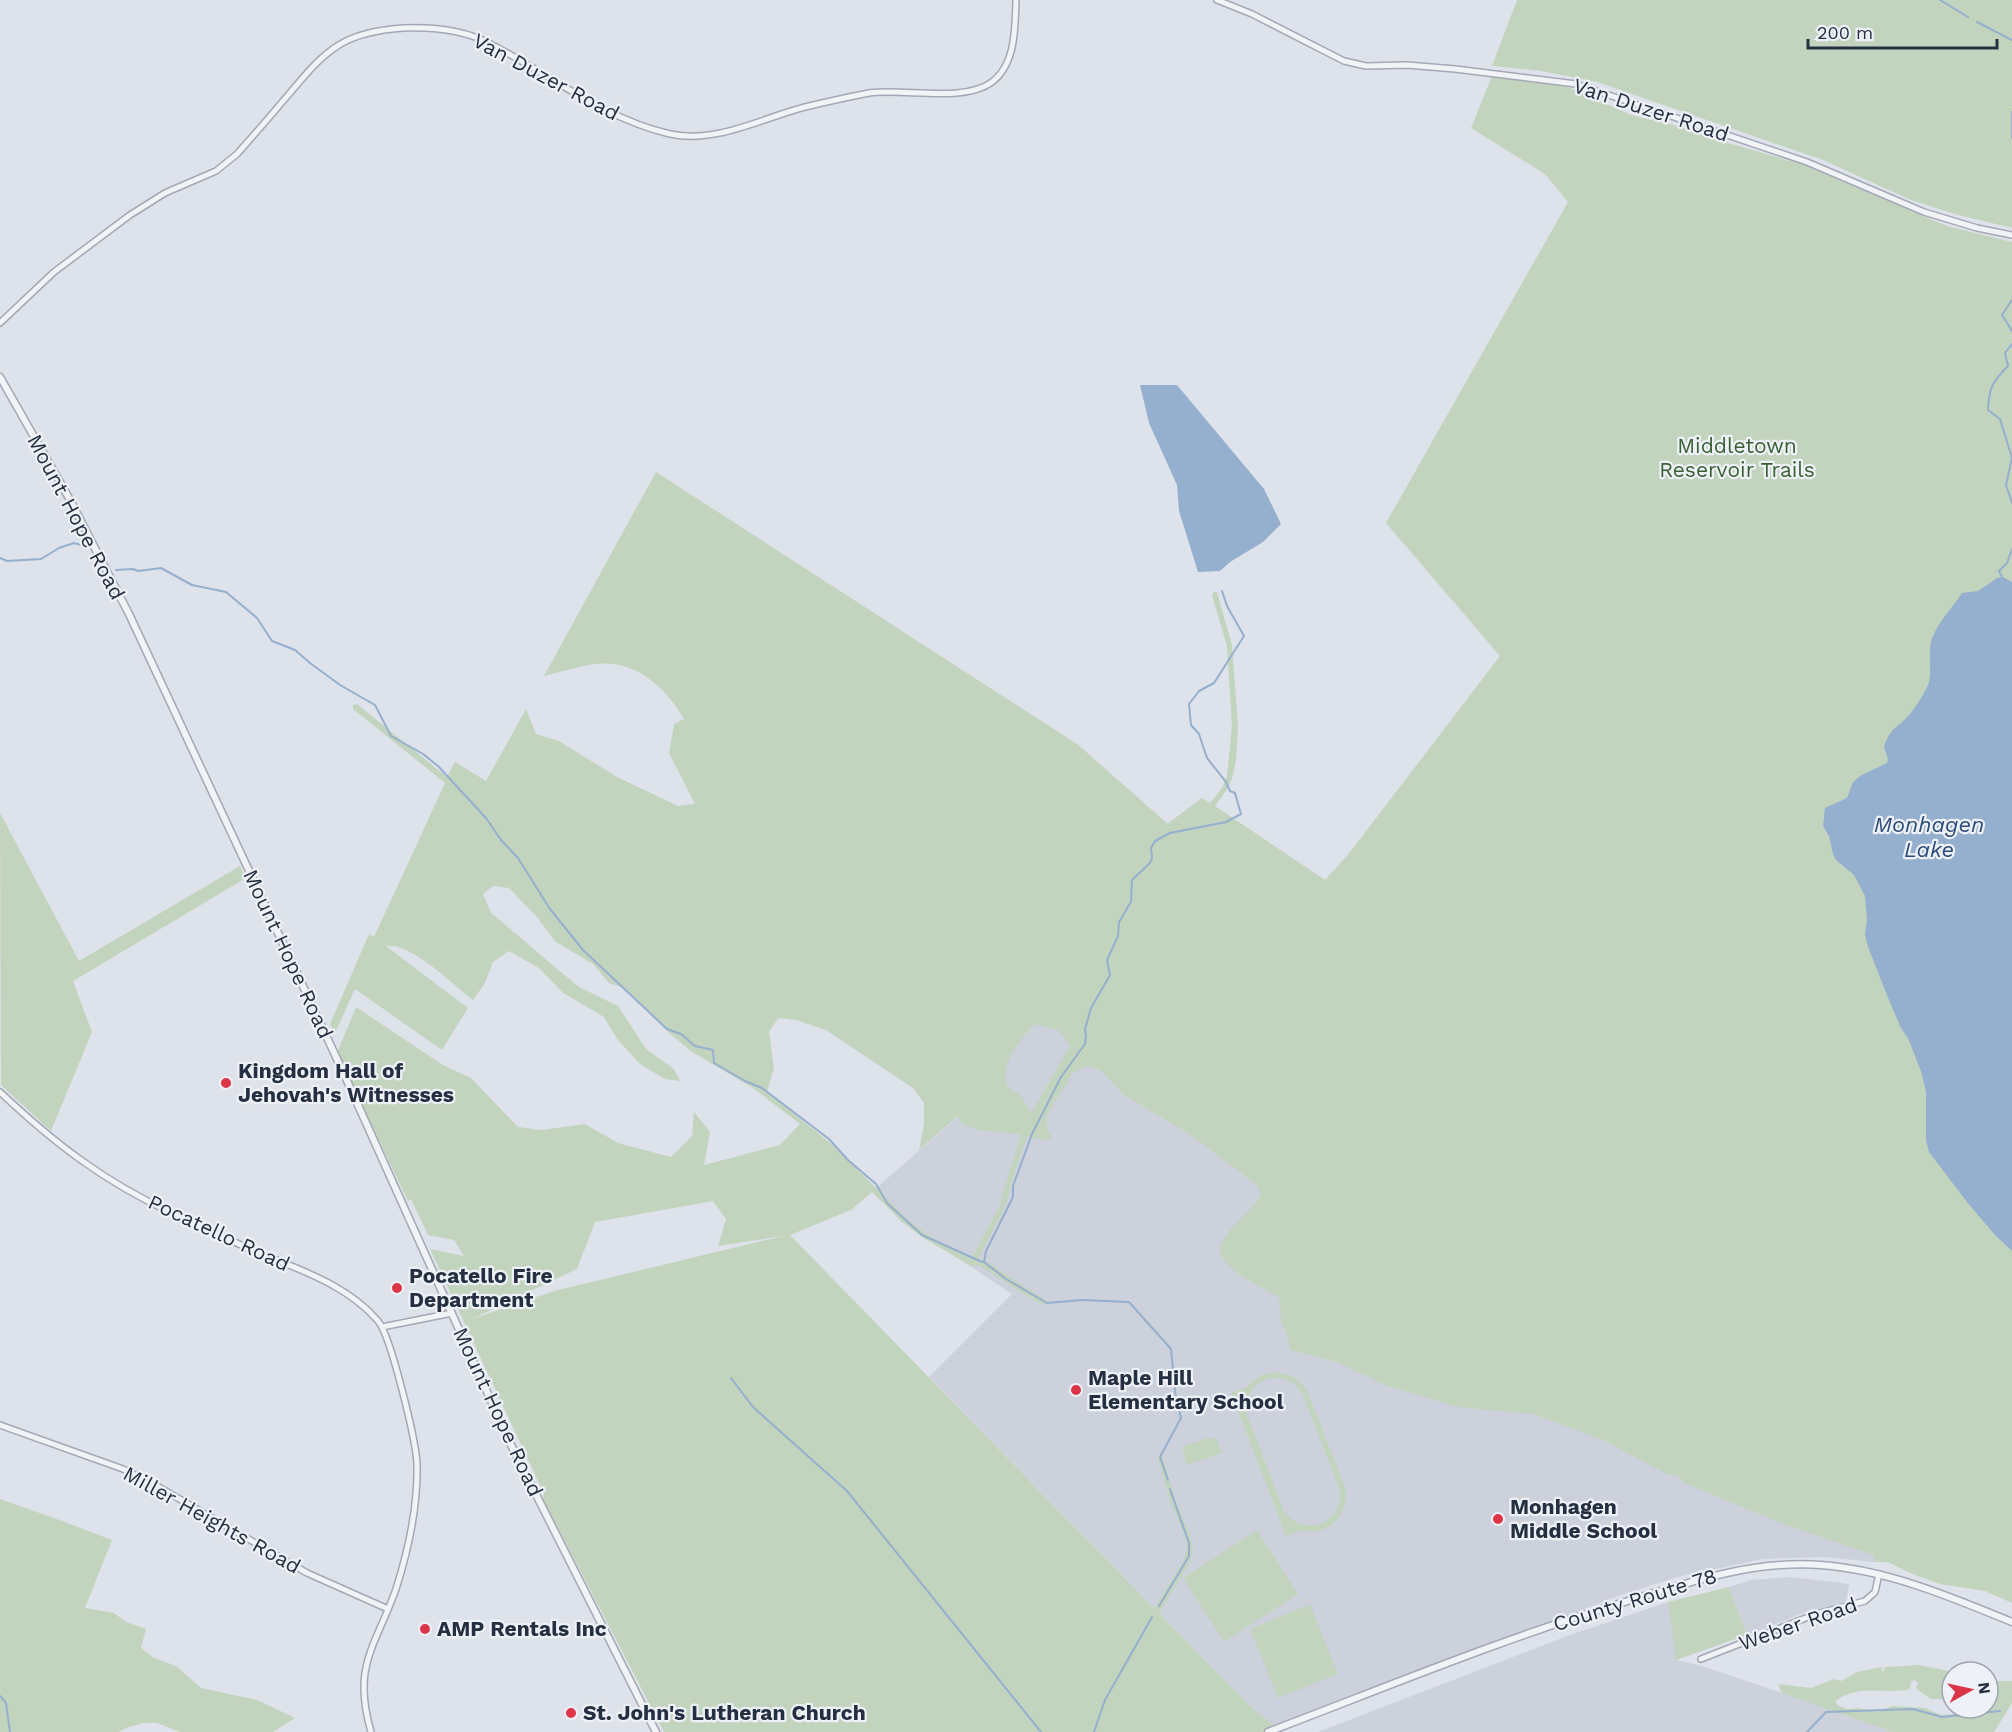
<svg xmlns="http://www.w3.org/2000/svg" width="2012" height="1732" font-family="'Work Sans',sans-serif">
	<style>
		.built { fill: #ccd1dc }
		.green { fill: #c3d4be; fill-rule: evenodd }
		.water { fill: #95afce }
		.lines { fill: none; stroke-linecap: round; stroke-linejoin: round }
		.stream { stroke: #95afce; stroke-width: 2 }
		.minor-casing { stroke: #a3a9b4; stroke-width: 8 }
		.tertiary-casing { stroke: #a3a9b4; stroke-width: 9 }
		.minor { stroke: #f1f3f7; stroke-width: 5 }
		.tertiary { stroke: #f1f3f7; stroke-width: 6 }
		.poi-dot { fill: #dd3548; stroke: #eef1f7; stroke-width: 2 }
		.labels { text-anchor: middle; stroke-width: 4.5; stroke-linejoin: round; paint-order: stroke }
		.street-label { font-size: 21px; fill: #252f42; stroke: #eef1f7 }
		.park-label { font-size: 21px; fill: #386031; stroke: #eef1f7 }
		.poi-label { font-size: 21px; font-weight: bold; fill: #252f42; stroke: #eef1f7; text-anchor: start }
		.water-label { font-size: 22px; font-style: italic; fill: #2b4c7b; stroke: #eef1f7 }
	</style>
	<rect width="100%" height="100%" fill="#dee2ea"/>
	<!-- built -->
	<path class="built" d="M1077,744L1167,824L1202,798L1325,880L1347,856L1873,1555L1874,1562L1825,1557L1763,1559L1678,1577L1618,1596L1277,1728L1250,1706L929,1377L1012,1294L913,1228L874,1190L968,1108Z
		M1791,1577L1849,1584L1846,1602L1806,1612L1747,1635L1729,1587L1751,1580Z
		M1668,1602L1677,1660L1708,1668L1800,1699L1893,1732H1318L1570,1635Z"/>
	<!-- green -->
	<path class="green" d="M1517,0H2012V228L1958,215L1911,200L1823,160L1597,82L1541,71L1492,66Z
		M1492,76L1568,87L1631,115L1671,124L1725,142L1804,165L1947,226L2012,242V1603L1985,1591L1940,1584L1915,1575L1887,1562H1874L1873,1555L1781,1523L1684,1483L1678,1476L1667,1474L1603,1440L1533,1414L1458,1407L1385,1385L1337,1362L1290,1350L1286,1331L1281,1321L1279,1297C1264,1288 1216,1267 1220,1247C1221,1242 1227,1235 1230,1230C1240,1217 1253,1209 1261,1195L1258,1186L1188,1133L1124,1095L1100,1070L1087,1066L1073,1073L1046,1116L1047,1128L1052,1137L1049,1141L1027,1136L1017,1165L1004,1210L979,1257L1053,1305L1039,1303L978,1265L971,1266L925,1239L902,1222L872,1192L851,1210L790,1235L1154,1608L1184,1560L1187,1547L1185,1536L1171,1504L1158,1459L1161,1452L1176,1502L1190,1535L1193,1547L1190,1562L1159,1613L1250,1706L1277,1728L1266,1732H664L543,1499L544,1494L430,1249L464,1256L454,1240L428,1235L411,1199L408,1201L337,1053L356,1007L443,1065L471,1078L518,1127L542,1130L585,1124L618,1143L671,1157L692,1136L694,1112L710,1132L704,1165L780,1145L800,1124L753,1088L692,1052L667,1031L625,988L609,983L593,964L556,942L536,916L509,888L493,886L483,894L491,913L579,987L618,1006L646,1049L674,1069L680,1081L665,1079L640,1064L618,1040L604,1017L563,993L539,968L509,951L493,962L485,983L473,1000C453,985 411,942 386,946L468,1008L442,1050L355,989L335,1033L330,1024L369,934L374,937L445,783L353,709V705L357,704L447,777L455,762L486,781L526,709L536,734L559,741L617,777L678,806L695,804L669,753L674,724L684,719C669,693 645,668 613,664C595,661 563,671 544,676L656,472L1077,744L1168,824L1202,798L1210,803L1222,788L1227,776L1232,726L1227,646L1212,595L1214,592H1217L1232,645L1238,726L1236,760L1232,779L1226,791L1215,806L1325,880L1347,856L1500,656L1386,523L1568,202L1545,174L1471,128ZM778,1018L796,1020L826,1030L913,1088L924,1103V1124L919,1150L958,1116L962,1124L979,1130L1021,1134L999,1207L971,1259L928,1235L906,1218L834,1146L767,1092L774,1068L769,1032ZM1036,1024L1059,1031L1070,1046L1031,1113L1020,1094C1015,1092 1008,1089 1006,1082C1000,1066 1024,1032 1036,1024ZM713,1201L726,1219L718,1246L783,1236L554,1291L472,1319L577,1269L595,1222Z
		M0,813L79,961L240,866L246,878L73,981L92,1032L51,1131L1,1085Z
		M1274,1372L1293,1376L1306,1388L1345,1487C1349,1507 1339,1526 1318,1531C1312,1532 1305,1530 1299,1531C1295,1531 1290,1535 1286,1536L1231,1393L1245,1388L1261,1375ZM1270,1378C1283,1377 1294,1381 1302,1393L1338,1485C1349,1520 1306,1541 1284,1511L1247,1415C1243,1398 1253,1383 1270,1378Z
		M1207,1438L1217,1439L1222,1453L1190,1464L1186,1463L1182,1447Z
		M0,1499L54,1518L112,1540L85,1608L114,1613L126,1622L146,1629L141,1648L154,1658L176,1666L201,1688L257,1700L295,1718L273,1732H180L157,1723H143L126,1728L119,1732H0Z
		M1257,1530L1298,1594L1224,1642L1183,1578Z
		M1729,1587L1747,1635L1676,1660L1668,1602Z
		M1310,1604L1338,1674L1278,1698L1250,1629Z
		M1919,1665L1953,1672L1952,1699H1931L1916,1689L1918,1683L1914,1680L1911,1682L1910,1689C1885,1695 1858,1683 1836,1701L1837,1705L1847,1709L1859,1708L1877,1712L1892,1706L1925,1708L1941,1715L1966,1713L1988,1708L1990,1705L1988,1702V1681H2012V1703L1994,1732H1893L1782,1693L1778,1684L1811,1688L1834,1679L1841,1681L1857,1672L1882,1667V1673L1885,1667Z"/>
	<!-- water -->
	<path class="water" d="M1140,385H1177L1264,489L1281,524L1263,542L1230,562L1220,571L1198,572L1179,511L1177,485L1149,423Z
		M2003,577L2012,582V1251L1994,1234L1967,1202L1929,1152L1926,1140V1092L1922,1074L1908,1038L1901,1028L1891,1005L1868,947L1865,934L1867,920L1865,896L1854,875L1836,860L1833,854L1829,836L1823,826L1825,808L1847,798L1853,782L1860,776L1887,763L1888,759L1884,747C1891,726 1896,730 1909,715C1916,707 1922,697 1927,687C1934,673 1926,652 1933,636C1939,621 1953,607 1962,593L1978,591L1997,578Z"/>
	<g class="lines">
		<!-- stream -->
		<path class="stream" d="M1940,0L1968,17
			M1977,22L2012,40
			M2012,112V138
			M2012,300L2002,315L2012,331
			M2012,344L2005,353L2008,366C1992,382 1989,388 1988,410L2000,419L2012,458L2006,485L2012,503
			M0,558L7,561L41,559L59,548L74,543L88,547
			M116,570L133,569L138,571L161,568L192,585L226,592L257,618L272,641L295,650L310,663L340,685L375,705L391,736L423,754L438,766L486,818L501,840L518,858L550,909L583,950L667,1029L681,1034L695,1046L713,1050L714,1063L745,1081L762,1088L829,1139L848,1160L876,1184L887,1203L922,1235L982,1262
			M2002,577L1999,571L2007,563L2012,549
			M731,1378L753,1407L847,1491L1041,1732
			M1168,1480L1160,1457L1181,1418L1176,1399L1171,1349L1129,1302L1082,1300L1047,1303L1006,1279L984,1262L986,1251L1013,1197V1186L1032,1134L1061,1077L1085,1044L1086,1036L1085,1029L1091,1008L1110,975L1107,960L1118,936L1119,922L1131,902L1132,880L1150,863L1152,858L1151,848L1155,841L1170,833L1226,822L1241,814L1235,793L1230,791L1226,782L1207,758L1199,734L1191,725L1189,704L1199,691L1214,683L1244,636L1227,606L1222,591
			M1159,1606L1189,1556V1543L1170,1489
			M0,1696L6,1703L10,1732
			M1094,1732L1105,1700L1152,1617
			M1807,1732L1826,1712L1913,1709L1942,1717L2000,1711"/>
		<!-- minor casing -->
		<g class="minor-casing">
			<path id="minor" d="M1217,0L1252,14L1344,61L1366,66L1407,65L1455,69L1576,84L1807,162L1924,212L1977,228L2012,235
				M0,323L54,272L130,215L165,193L216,171L237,154C253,136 268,119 283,101C300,82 316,59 339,45C353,36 375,31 392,29C418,26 450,28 475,37C493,44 511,55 528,65C573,92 618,122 670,134C716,144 762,118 805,107C826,102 848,97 869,93C904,88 964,103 992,82C1016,64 1015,27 1016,0
				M0,1092C53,1142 103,1181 170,1212C197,1225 225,1238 252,1250C295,1268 347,1284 378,1321C391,1336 416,1441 417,1464C418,1507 409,1548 396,1589C375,1648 352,1665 371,1732
				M382,1327L452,1313
				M0,1425L123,1469L157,1486L307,1573L388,1609
				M1701,1659L1816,1614L1865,1601L1875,1592L1879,1574"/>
		</g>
		<!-- tertiary casing -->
		<g class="tertiary-casing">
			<path id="tertiary" d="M0,377L70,500L129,614L344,1074L511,1445L656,1732
				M1268,1732C1389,1686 1507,1637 1631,1600C1693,1581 1755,1560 1821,1565C1888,1570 1951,1597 2012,1622"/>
		</g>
		<!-- minor -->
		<use href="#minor" class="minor"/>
		<!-- tertiary -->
		<use href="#tertiary" class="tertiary"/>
	</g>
	<!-- markers -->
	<g class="poi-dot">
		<circle cx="226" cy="1083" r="6"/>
		<circle cx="397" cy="1288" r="6"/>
		<circle cx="1076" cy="1390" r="6"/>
		<circle cx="1498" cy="1519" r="6"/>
		<circle cx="425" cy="1629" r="6"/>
		<circle cx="571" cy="1713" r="6"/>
	</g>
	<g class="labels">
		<!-- street labels -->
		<g class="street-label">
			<text transform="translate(546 77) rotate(28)" y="7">Van Duzer Road</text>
			<text transform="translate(1651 110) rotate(18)" y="7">Van Duzer Road</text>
			<text transform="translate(76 517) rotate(62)" y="7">Mount Hope Road</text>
			<text transform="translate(288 954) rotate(65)" y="7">Mount Hope Road</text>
			<text transform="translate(219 1233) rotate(25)" y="7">Pocatello Road</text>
			<text transform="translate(498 1412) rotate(65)" y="7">Mount Hope Road</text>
			<text transform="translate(212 1520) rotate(29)" y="7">Miller Heights Road</text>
			<text transform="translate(1635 1600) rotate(-17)" y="7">County Route 78</text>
			<text transform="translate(1798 1624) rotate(-19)" y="7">Weber Road</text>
		</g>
		<!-- park labels -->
		<g class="park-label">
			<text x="1737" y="453">Middletown<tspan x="1737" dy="24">Reservoir Trails</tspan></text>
		</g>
		<!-- poi labels -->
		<g class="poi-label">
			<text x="238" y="1078">Kingdom Hall of<tspan x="238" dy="24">Jehovah's Witnesses</tspan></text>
			<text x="409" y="1283">Pocatello Fire<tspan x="409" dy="24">Department</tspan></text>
			<text x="1088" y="1385">Maple Hill<tspan x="1088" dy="24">Elementary School</tspan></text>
			<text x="1510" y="1514">Monhagen<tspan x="1510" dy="24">Middle School</tspan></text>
			<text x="437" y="1636">AMP Rentals Inc</text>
			<text x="583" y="1720">St. John's Lutheran Church</text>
		</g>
		<!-- water labels -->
		<g class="water-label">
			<text x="1929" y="832">Monhagen<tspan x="1929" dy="25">Lake</tspan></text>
		</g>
	</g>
	<!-- north arrow -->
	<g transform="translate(1970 1690) rotate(82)"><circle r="28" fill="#eef1f7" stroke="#9ea3af" stroke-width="1.5"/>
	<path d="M0-4.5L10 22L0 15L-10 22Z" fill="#dd3548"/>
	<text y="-9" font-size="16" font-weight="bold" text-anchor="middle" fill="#252f42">N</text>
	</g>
	<!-- scale -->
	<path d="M1808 39v9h189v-9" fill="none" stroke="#252f42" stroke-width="3"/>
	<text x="1817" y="39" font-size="18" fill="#252f42" stroke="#eef1f7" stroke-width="4.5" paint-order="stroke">200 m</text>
</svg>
